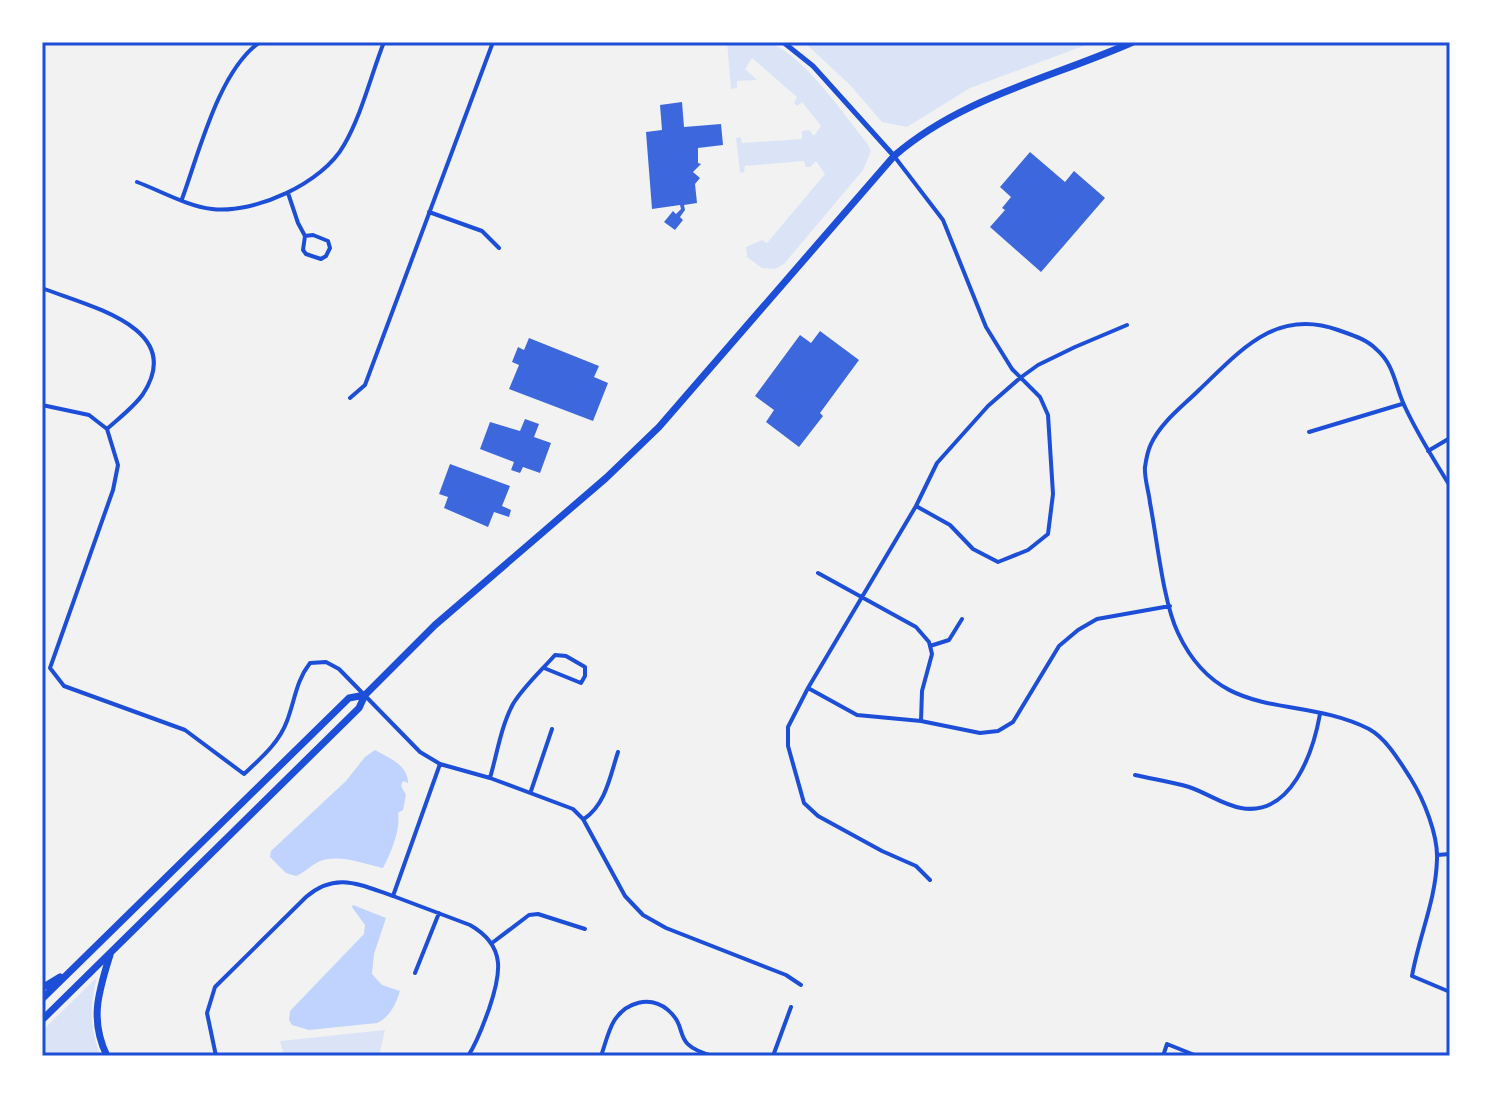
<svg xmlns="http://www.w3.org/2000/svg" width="1492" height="1098" font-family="Mulish,sans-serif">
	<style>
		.green { fill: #dbe4f7 }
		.water { fill: #bfd3fe }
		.building { fill: #3d67dc }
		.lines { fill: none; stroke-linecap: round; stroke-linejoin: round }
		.minor { stroke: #1d4ed8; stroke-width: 4 }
		.tertiary { stroke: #1d4ed8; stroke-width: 5 }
		.trunk { stroke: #1d4ed8; stroke-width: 7 }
		.neatline { fill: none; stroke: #1d4ed8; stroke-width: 3 }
	</style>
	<rect width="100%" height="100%" fill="#f2f2f2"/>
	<!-- green -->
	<path class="green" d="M727,42C739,42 754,40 765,42C799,48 845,116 867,143L871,151L863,170L784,264L775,269L762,268L747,257L746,247L762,240L767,243L825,174L816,161L810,167H806L804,161L745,166L744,172L740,173L736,138L741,137L742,143L802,139V131L809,130L814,136L821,126L802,102L797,106L794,103L797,97L752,58L745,69L757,80L737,81V88L731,89Z
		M804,42H1094L970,88L907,127L882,122L851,86Z
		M97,977C90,1006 89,1028 101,1056L42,1055V1031Z
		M385,1030L379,1056H284L280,1041Z"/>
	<!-- water -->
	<path class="water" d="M375,750C389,758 408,765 408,783L403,781L401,786L406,795L403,810L398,813C401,829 391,853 383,868C364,864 338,853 318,862C310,866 304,873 296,876L286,873L270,857L271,851L346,781L365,757Z
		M353,905L386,918L374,954L372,974L382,985L400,991C396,1004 390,1017 377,1023L309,1030L292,1025L289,1020L290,1011L364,934L365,925L352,907Z"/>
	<!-- building -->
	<path class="building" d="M682,102L684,127L721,124L723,145L698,148V163L701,164L693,172L700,178L695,184L697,203L684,205L685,210L680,217L683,220L675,230L664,222L673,211L676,214L681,209L680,205L652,209L646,132L662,130L660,105Z
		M1030,152L1065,182L1074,171L1105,198L1041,272L990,227L1005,210L1002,208L1011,197L1000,187Z
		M820,331L859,360L820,413L823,416L799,447L766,422L774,410L755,396L800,335L811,343Z
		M529,338L599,366L594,377L608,383L593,421L509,389L519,365L512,362L518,347L524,350Z
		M525,419L539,424L534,437L551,443L540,473L523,467L520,473L511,470L514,462L480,449L490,422L520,431Z
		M450,464L510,486L502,506L511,510L509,517L494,512L488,527L444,508L448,497L439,494Z"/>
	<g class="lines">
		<!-- minor -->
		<path class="minor" d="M894,156L943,220L986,327L1012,369L1040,397L1048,415L1053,494L1048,534L1028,550L998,562L973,549L950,525L916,506
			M137,182C161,191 187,206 212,209C255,214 323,183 344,145C362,114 371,75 384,42
			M288,193L298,223L305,236L303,250L306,254L321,259L326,256L330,248L328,241L313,235L305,236
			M182,199C199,153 219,70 260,42
			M429,212L482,231L499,248
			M42,288C87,306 187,327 143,394C134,407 119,418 107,429L118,465L113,490L50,668L64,686L185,730L244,774C261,758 279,743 287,721C295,700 296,681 310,663L326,662L339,669L420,752L440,764L490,778L573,809L583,819L625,896L643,915L666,928L786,975L801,985
			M350,398L365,385L493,42
			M42,405L89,415L107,429
			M1309,432L1402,404
			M1428,451L1450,438
			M1450,486C1434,460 1418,435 1405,407C1395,387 1395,365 1376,349C1366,339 1352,335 1338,330C1276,308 1241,350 1199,390C1183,406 1161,422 1151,444C1148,450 1146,460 1145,467C1144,478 1149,492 1150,503C1157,538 1163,602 1178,633C1221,725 1298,693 1369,729C1387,739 1400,762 1411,779C1424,800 1438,835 1437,859C1436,900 1419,936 1412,976L1450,992
			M818,573L916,627L929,642L932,654L922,691L921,721
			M930,646L949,640L962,619
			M808,688L857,715L921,721L980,733L998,731L1013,722L1059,646L1078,630L1097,619L1170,606
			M1135,775C1152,779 1172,782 1189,787C1207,793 1223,805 1241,808C1291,817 1313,753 1320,714
			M490,778C497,754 501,726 513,704C524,686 541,671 555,655L566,656L585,667V676L581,683L544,668
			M531,791L552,729
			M584,819C606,804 610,776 618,752
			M1437,855L1450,854
			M930,880L916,866L882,851L818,816L804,803L788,746V727L808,688L916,506L937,463L988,406L1020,378L1038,365L1075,347L1127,325
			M393,896L470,925C507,946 501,974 489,1009C483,1025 478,1041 468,1056
			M492,943L529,915L538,914L585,929
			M415,973L439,913
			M216,1056L207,1013L215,987L306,897C336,871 360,885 393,896L440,764
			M601,1056C605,1045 608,1031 614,1021C626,1002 650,995 668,1010C691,1030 669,1044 713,1056
			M773,1056L791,1007
			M1163,1056L1167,1044L1197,1056"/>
		<!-- tertiary -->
		<path class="tertiary" d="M783,42L813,66L894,156"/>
		<!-- trunk -->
		<path class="trunk" d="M42,988L60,977
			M42,999L349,698L365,695
			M42,1020L359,708L365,695L435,625L606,478L659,427L894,156C962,97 1052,78 1133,42
			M107,1056C89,1019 99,991 110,955"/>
	</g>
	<!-- border -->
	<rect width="1492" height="1098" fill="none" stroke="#ffffff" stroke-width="88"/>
	<rect x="44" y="44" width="1404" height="1010" class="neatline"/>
</svg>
